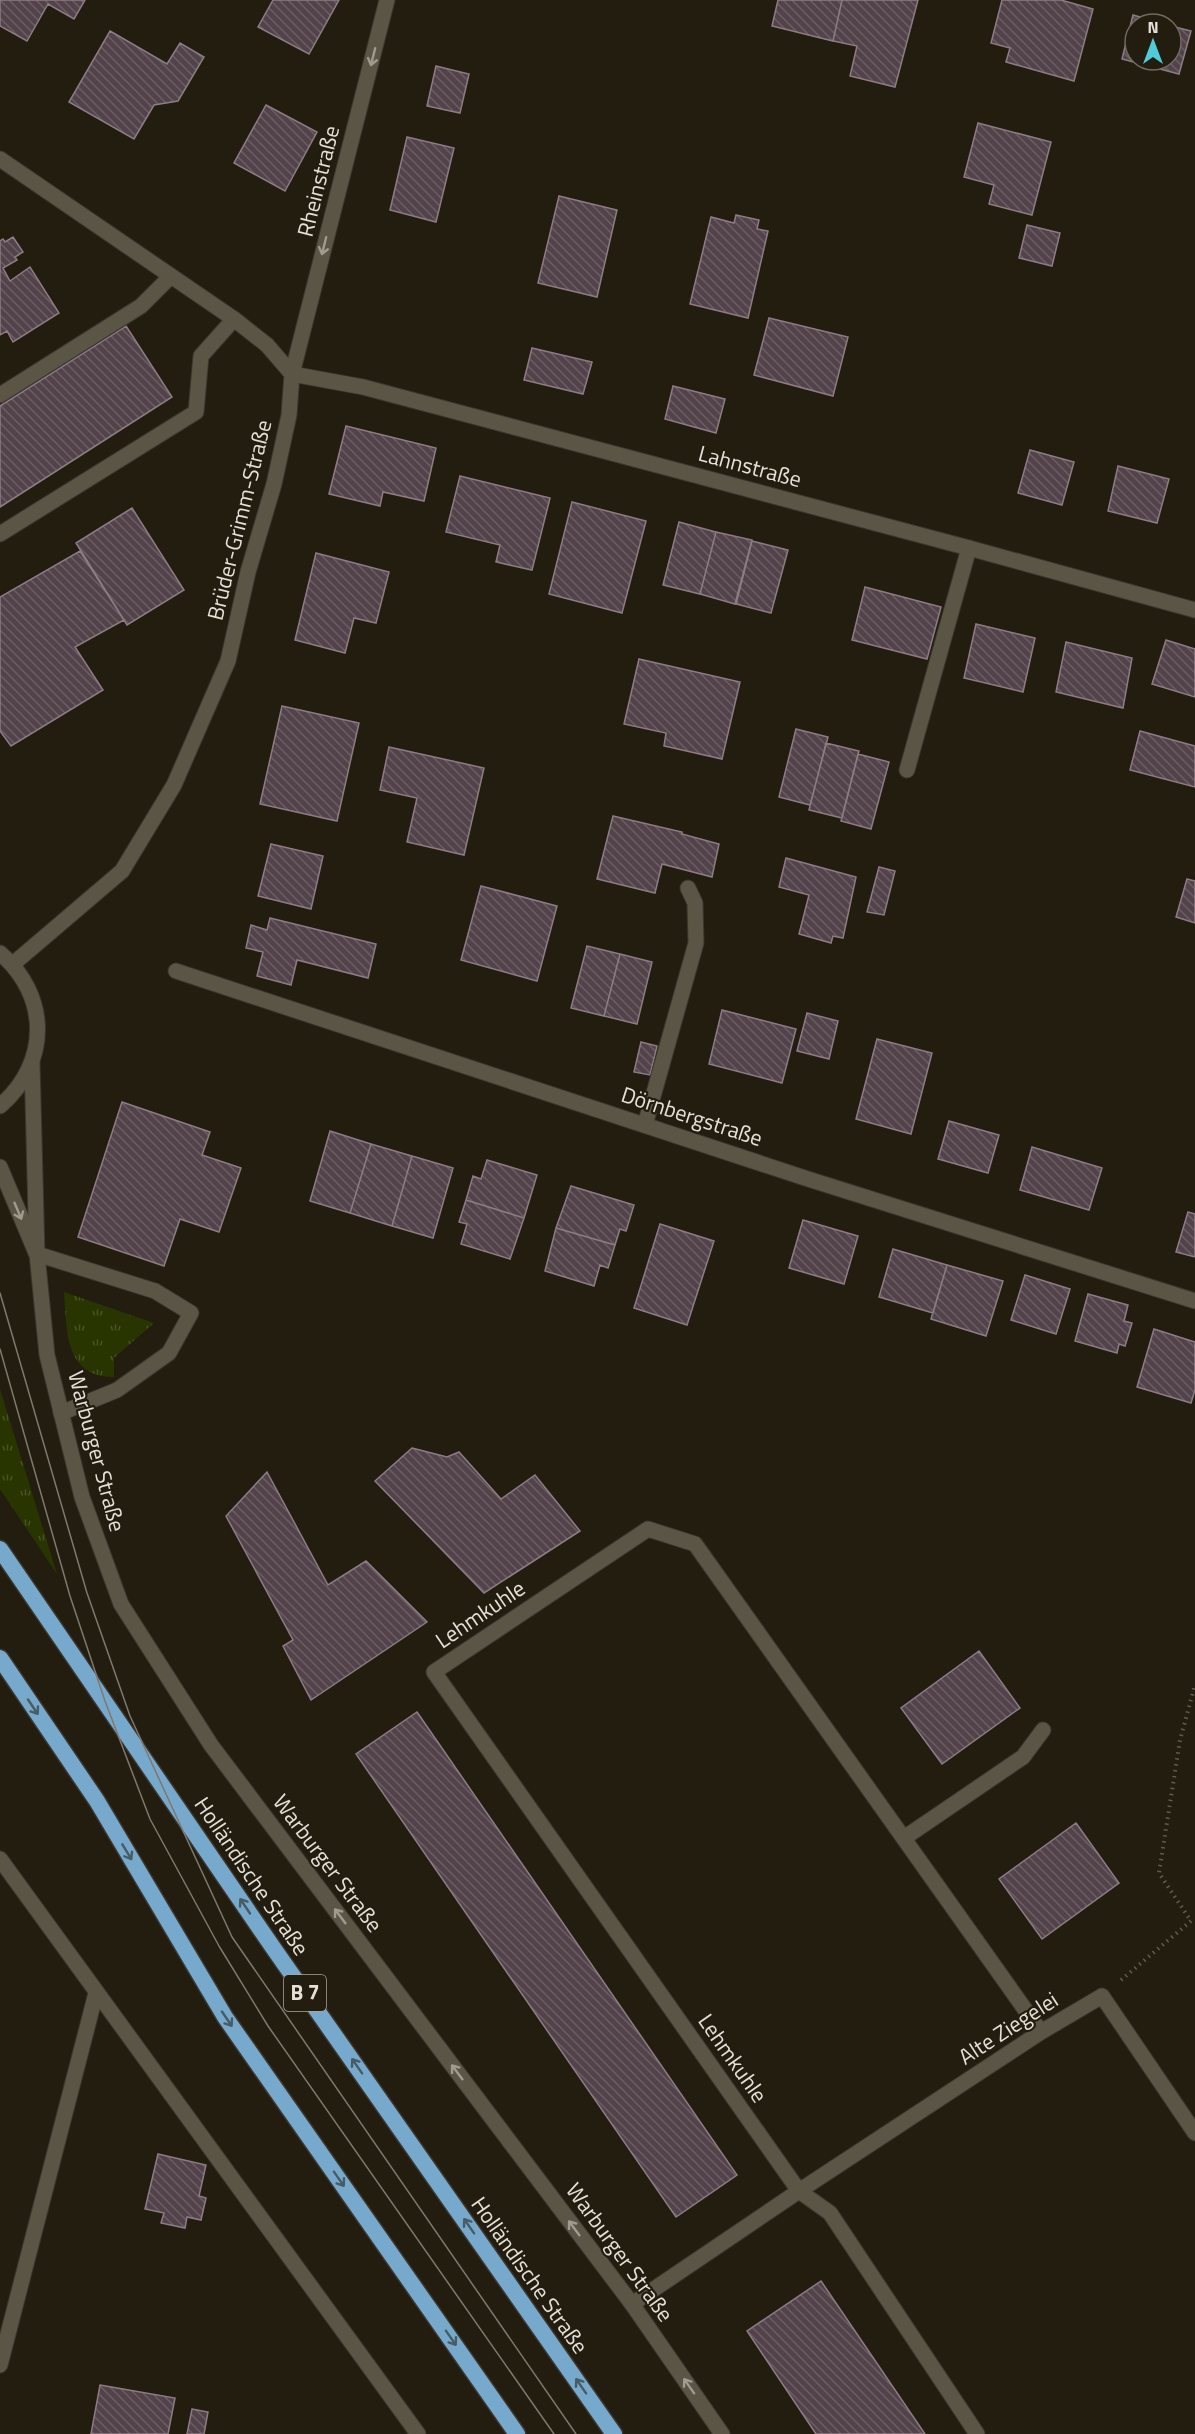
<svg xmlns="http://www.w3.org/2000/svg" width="1195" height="2434" font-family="'Titillium Web',sans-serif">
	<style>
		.grass { fill: url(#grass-tufts) }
		.building { fill: url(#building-back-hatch); stroke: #8e7c85; stroke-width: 1.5 }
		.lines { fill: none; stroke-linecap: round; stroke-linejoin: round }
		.service-casing { stroke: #3b3730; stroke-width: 17 }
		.minor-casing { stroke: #3b3730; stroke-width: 17 }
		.tertiary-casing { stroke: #3b3730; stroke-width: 17 }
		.trunk-casing { stroke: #3b3730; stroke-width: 19 }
		.path { stroke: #605b4f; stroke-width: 4; stroke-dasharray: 1.5 4.5; stroke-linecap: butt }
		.service { stroke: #5b5546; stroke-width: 15 }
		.minor { stroke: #5b5546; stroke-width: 15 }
		.tertiary { stroke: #5b5546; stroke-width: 15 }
		.trunk { stroke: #77a9cc; stroke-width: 16 }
		.tram { stroke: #7e796e; stroke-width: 1.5 }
		.oneway { stroke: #a09b8f }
		.oneway2 { stroke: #485c64 }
		.labels { text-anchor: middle; stroke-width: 4.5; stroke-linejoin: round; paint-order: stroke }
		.shield { fill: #221d0f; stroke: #aaa69c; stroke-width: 1.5 }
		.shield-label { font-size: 21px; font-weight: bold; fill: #e5e1d8 }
		.street-label { font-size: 22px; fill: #e5e1d8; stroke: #221d0f }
	</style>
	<defs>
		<pattern id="grass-tufts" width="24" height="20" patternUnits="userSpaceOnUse" patternTransform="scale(1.5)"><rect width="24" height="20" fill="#293500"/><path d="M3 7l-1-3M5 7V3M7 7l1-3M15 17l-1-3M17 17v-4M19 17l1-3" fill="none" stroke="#485224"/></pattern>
		<pattern id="building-back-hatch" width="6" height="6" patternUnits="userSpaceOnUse" patternTransform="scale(1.5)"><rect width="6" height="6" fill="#52434a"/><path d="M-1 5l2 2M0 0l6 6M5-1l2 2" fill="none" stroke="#6b5e63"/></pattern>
	</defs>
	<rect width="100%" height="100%" fill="#221d0f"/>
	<!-- grass -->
	<path class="grass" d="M64,1292L154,1323L114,1358V1377C64,1377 67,1330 64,1292Z
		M0,1389L57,1574L0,1489Z"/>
	<!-- building -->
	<path class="building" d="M0,0H85L74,19L48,4L27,41L0,26Z
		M273,0H339L309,54L258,27Z
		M778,0H842L833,41L772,26Z
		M842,0H918L895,87L850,76L857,46L833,41Z
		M1002,0H1061L1093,9L1074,81L1006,62L1010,48L991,43Z
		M1133,15L1165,24H1135V60H1171V26L1191,31L1179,74L1122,59Z
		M110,31L167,64L180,43L204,57L178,101L154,105L134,139L69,102Z
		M436,66L469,74L460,113L427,106Z
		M266,105L317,132L285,191L234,163Z
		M978,123L1051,142L1032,215L989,204L994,185L964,177Z
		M407,137L454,148L436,222L390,210Z
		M559,196L617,210L597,297L538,283Z
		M736,215L759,220L757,229L768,231L748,318L690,304L711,217L734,223Z
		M1027,225L1060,233L1052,266L1019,258Z
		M13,237L23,252L15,257L17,260L3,268L10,281L30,267L59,313L13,342L7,331L0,335V241L3,239L5,242Z
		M769,318L848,337L833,396L754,375Z
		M126,326L172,397L0,507V406Z
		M532,348L592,362L583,394L524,380Z
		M673,386L725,399L716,433L665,419Z
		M346,426L436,448L424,501L383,492L380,506L329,494Z
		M1030,450L1074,462L1062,505L1018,493Z
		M1118,466L1169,479L1157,523L1108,511Z
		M460,476L550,498L532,570L496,562L500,545L446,532Z
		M572,502L646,521L622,613L549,594Z
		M132,508L184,590L127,625L76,543Z
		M679,522L716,532L700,594L663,585Z
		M716,532L752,540L735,604L700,594Z
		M752,541L788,550L771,613L736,604Z
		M80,551L124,620L75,647L103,690L11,746L0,731V597Z
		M316,553L389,572L376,623L354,618L345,653L295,640Z
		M865,587L941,607L927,659L852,640Z
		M976,624L1035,638L1023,692L964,678Z
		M1166,640L1195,649V697L1152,684Z
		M1066,642L1132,658L1123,708L1056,692Z
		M639,659L740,682L722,759L664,746L666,733L624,724Z
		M282,706L359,723L337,821L260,804Z
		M796,729L828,737L810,805L779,797Z
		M1140,731L1195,746V787L1130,770Z
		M826,743L859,751L842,818L809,810Z
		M389,747L484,768L464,855L407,842L417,798L380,790Z
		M858,754L889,762L871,829L841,821Z
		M613,816L682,832V834L719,844L712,877L662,864L655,893L597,879Z
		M271,844L323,856L311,909L258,896Z
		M786,858L856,877L843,938L833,936L831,943L799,934L809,895L779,887Z
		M879,867L895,871L884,915L867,912Z
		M1187,879L1195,881V923L1176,917Z
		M481,886L557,906L537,981L461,960Z
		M270,918L376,944L368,978L297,960L291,985L257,976L263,952L246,948L251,925L267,930Z
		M587,946L620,954L604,1016L571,1008Z
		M620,954L652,962L637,1024L604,1016Z
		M722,1010L796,1029L782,1083L709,1064Z
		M807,1013L838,1021L829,1059L797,1051Z
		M877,1039L932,1053L911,1134L856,1119Z
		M641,1042L657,1046L650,1075L634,1072Z
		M122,1102L210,1132L202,1155L241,1168L219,1232L180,1219L164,1266L78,1237Z
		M949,1121L999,1135L988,1173L938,1159Z
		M330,1131L371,1144L350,1213L310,1201Z
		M371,1144L412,1156L392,1226L350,1213Z
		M1032,1147L1102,1168L1089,1210L1020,1190Z
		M412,1156L453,1168L433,1238L392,1226Z
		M487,1160L537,1175L524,1218L466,1200L473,1176L481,1179Z
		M571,1186L634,1205L626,1231L620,1229L615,1245L556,1228Z
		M466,1200L524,1218L510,1259L461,1244L467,1224L459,1222Z
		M1188,1212L1195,1214V1257L1176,1252Z
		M803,1220L858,1236L844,1284L789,1268Z
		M660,1224L714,1241L687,1325L634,1308Z
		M556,1228L615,1245L608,1268L600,1265L594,1286L545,1271Z
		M893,1249L947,1265L933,1313L879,1297Z
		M947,1265L1003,1281L986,1336L931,1319Z
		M1025,1275L1070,1289L1056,1334L1011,1320Z
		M1088,1294L1128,1305L1124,1321L1132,1323L1125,1346L1119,1344L1117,1353L1075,1341Z
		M1154,1329L1195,1342V1390L1191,1403L1137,1387Z
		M412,1448L447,1457L459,1452L501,1499L535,1475L580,1531L484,1593L375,1481Z
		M267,1472L328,1585L366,1561L427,1622L311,1700L283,1646L293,1640L226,1516Z
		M979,1651L1020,1708L942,1764L901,1708Z
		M417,1712L737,2175L676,2217L356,1754Z
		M1076,1823L1119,1883L1042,1939L999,1879Z
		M158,2154L206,2165L199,2196L206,2198L201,2220L187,2217L185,2228L161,2223L164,2213L145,2209Z
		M821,2281L925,2434H816L747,2331Z
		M100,2385L175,2398L168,2434H91Z
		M192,2409L208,2412L204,2434H187Z"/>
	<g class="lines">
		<!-- service casing -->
		<g class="service-casing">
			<path id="service" d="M0,395L141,306L171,276
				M0,534L196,412L201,356L234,319
				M907,770L969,548
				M645,1125L696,943L695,903L688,888
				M37,1254L155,1291L191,1313L169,1353L117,1390L61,1413
				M0,2365L96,1993"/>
		</g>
		<!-- minor casing -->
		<g class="minor-casing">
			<path id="minor" d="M387,0L292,374L363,387L969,548L1195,610
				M176,971L808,1179L1195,1301
				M0,1167L36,1253
				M904,1838L1023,1757L1043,1730
				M0,1859L418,2434
				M632,2304L799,2191L434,1672L648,1529L695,1544L1041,2032
				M977,2434L830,2213L799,2191L1041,2032L1102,1996L1195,2133"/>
		</g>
		<!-- tertiary casing -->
		<g class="tertiary-casing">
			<path id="tertiary" d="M0,159L234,319L267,345L292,374L289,415L274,484L248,572L228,661L174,785L122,871L13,964
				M0,953C50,996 50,1063 0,1106
				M32,1062L37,1254L47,1355L82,1497L121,1604L211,1745L632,2304L722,2434"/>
		</g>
		<!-- trunk casing -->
		<g class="trunk-casing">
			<path id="trunk" d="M0,1549L274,1949L614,2434
				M0,1658L97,1801L225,2017L517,2434"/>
		</g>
		<!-- path -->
		<path class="path" d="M1121,1980L1191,1921L1159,1873L1180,1740L1195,1685"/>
		<!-- service -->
		<use href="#service" class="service"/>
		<!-- minor -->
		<use href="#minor" class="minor"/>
		<!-- tertiary -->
		<use href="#tertiary" class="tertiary"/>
		<!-- trunk -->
		<use href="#trunk" class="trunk"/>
		<!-- tram -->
		<path class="tram" d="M0,1293L87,1593L130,1716L232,1937L576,2434
			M0,1349L70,1596L105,1701L150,1819L219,1946L268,2026L554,2434"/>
	</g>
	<!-- one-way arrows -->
	<defs><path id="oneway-shaft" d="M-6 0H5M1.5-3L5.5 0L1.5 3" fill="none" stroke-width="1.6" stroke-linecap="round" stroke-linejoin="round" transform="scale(1.5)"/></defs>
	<g class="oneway">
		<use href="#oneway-shaft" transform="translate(373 57) rotate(104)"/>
		<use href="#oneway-shaft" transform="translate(324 246) rotate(104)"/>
		<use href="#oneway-shaft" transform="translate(18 1211) rotate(67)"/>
		<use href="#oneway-shaft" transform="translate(340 1916) rotate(-127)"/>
		<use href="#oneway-shaft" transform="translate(457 2072) rotate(-127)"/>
		<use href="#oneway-shaft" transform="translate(574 2228) rotate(-127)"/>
		<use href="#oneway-shaft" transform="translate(689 2386) rotate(-125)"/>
	</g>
	<g class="oneway2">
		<use href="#oneway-shaft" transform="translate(33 1707) rotate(56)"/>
		<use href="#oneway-shaft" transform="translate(127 1852) rotate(59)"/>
		<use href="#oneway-shaft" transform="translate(245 1906) rotate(-124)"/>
		<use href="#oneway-shaft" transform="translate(227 2019) rotate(56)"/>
		<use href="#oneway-shaft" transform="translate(357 2066) rotate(-125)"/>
		<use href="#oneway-shaft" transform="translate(339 2179) rotate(55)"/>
		<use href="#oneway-shaft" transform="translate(469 2226) rotate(-125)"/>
		<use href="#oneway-shaft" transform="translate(451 2338) rotate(55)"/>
		<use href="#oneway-shaft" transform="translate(581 2386) rotate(-125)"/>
	</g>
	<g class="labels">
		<!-- shield labels -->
		<rect class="shield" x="284" y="1975" width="42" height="36" rx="4.5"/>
		<g class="shield-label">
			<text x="305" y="2000">B 7</text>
		</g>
		<!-- street labels -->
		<g class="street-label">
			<text transform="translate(318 181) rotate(-76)" y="8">Rheinstraße</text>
			<text transform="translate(750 466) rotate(15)" y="8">Lahnstraße</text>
			<text transform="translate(239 520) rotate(-76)" y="8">Brüder-Grimm-Straße</text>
			<text transform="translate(692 1116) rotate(18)" y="8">Dörnbergstraße</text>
			<text transform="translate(97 1451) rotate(75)" y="8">Warburger Straße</text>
			<text transform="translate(480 1614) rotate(-34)" y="8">Lehmkuhle</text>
			<text transform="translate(328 1863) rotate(53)" y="8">Warburger Straße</text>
			<text transform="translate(252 1876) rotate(56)" y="8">Holländische Straße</text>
			<text transform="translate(1008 2028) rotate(-33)" y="8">Alte Ziegelei</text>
			<text transform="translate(733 2058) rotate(55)" y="8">Lehmkuhle</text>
			<text transform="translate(620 2252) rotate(54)" y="8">Warburger Straße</text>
			<text transform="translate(530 2275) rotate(55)" y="8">Holländische Straße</text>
		</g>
	</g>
	<!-- north arrow -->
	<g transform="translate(1153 42)"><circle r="28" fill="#221d0f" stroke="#706b5f" stroke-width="1.5"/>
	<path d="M0-4.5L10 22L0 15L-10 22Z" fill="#52cbd8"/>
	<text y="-9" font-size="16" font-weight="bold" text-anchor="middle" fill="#e5e1d8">N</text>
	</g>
</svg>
